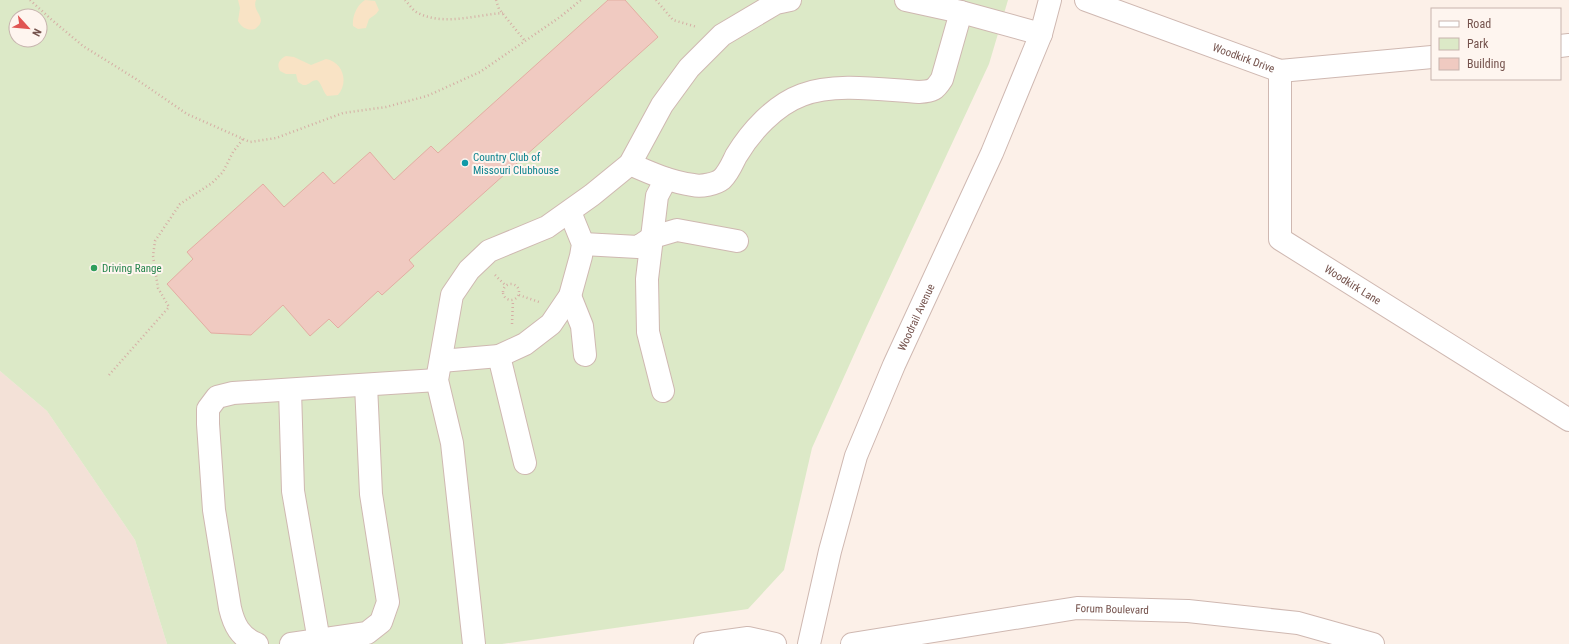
<svg xmlns="http://www.w3.org/2000/svg" width="1569" height="644" font-family="'Roboto Condensed',sans-serif">
	<style>
		.residential { fill: #f3e1d7 }
		.green { fill: #dce9c7; fill-rule: evenodd }
		.sand { fill: #f9e3c5 }
		.building { fill: #f0cac1; stroke: #e2ada2 }
		.lines { fill: none; stroke-linecap: round; stroke-linejoin: round }
		.minor-casing { stroke: #cfb8b1; stroke-width: 24 }
		.path { stroke: #d5ada4; stroke-width: 2.5; stroke-dasharray: 1 3; stroke-linecap: butt }
		.minor { stroke: #fff; stroke-width: 22 }
		.culture-dot { fill: #0f9aa8; stroke: #fef5ef; stroke-width: 1.5 }
		.leisure-dot { fill: #2e9e5b; stroke: #fef5ef; stroke-width: 1.5 }
		.labels { text-anchor: middle; stroke-width: 4; stroke-linejoin: round; paint-order: stroke }
		.street-label { font-size: 11px; fill: #75534d; stroke: #fef5ef }
		.culture-label { font-size: 11px; fill: #0d838f; stroke: #fef5ef; text-anchor: start }
		.leisure-label { font-size: 11px; fill: #27864d; stroke: #fef5ef; text-anchor: start }
	</style>
	<rect width="100%" height="100%" fill="#fcf0e8"/>
	<!-- residential -->
	<path class="residential" d="M0,371L47,411L135,540L167,644H0Z"/>
	<!-- green -->
	<path class="green" d="M0,0H1008L989,64L866,328L812,448L784,570L748,609L502,644H167L135,540L47,411L0,371ZM16,16H40V40H16Z"/>
	<!-- sand -->
	<path class="sand" d="M238,0H256C251,12 270,18 255,29C248,31 242,28 238,21L240,8Z
		M365,0L375,1L379,10L376,14L369,19L366,28L358,29L353,26C352,16 357,5 365,0Z
		M286,56L294,57L311,65L326,59C343,62 349,82 338,95L327,96C322,90 322,84 317,80C311,80 309,86 303,85L298,82L296,74H286L280,71C276,64 280,59 286,56Z"/>
	<!-- building -->
	<path class="building" d="M608,0H625L658,37L409,260L414,266L382,295L378,291L338,328L329,319L310,336L283,305L251,335L211,333L167,284L193,259L187,252L263,184L284,207L323,172L334,184L370,152L394,180L431,146L438,153Z"/>
	<g class="lines">
		<!-- minor casing -->
		<g class="minor-casing">
			<g id="minor">
				<path d="M906,0L961,12L1041,34"/>
				<path id="s1" d="M1086,0L1280,71L1432,57"/>
				<path d="M1560,46L1569,45"/>
				<path id="s2" d="M1280,71V239L1569,420"/>
				<path d="M630,164C650,173 671,182 693,185C701,187 716,184 722,179C729,172 732,164 736,156C751,131 775,105 802,95C835,82 884,90 919,92C933,91 935,90 942,79L961,12"/>
				<path d="M583,244L638,247L653,237L677,230L737,241"/>
				<path d="M570,296L582,326L585,355"/>
				<path d="M499,356L525,463"/>
				<path d="M441,361L499,356L525,344L551,324L570,296L581,256L583,244L570,212"/>
				<path d="M290,390L293,491L319,641"/>
				<path d="M663,391L648,332L647,279L657,196L666,179"/>
				<path d="M257,644C240,637 234,625 230,608L214,510L208,424V409L217,397L233,393L437,380"/>
				<path d="M291,644L367,633L381,622L388,602L371,494L366,385"/>
				<path d="M474,644L452,443L437,380L452,295L469,270L489,251L547,227L592,195L630,164L662,105L689,68L722,35L776,3L790,0"/>
				<path d="M705,644L748,638L775,644"/>
				<path id="s3" d="M809,644L830,551L856,456L894,365L992,153L1041,34L1050,0"/>
				<path id="s4" d="M852,644L1077,608L1188,611L1298,623L1373,644"/>
			</g>
		</g>
		<!-- path -->
		<path class="path" d="M30,0L52,20L83,46L136,79L187,114L250,142L276,138L343,113L386,107L427,96L480,72L560,17L581,0
			M405,0C409,4 413,11 418,13C444,26 475,15 503,13
			M496,0L499,9L525,41
			M656,0L673,20L697,27
			M495,275L506,286
			M503 292a8 8 0 1 1 16 0a8 8 0 1 1-16 0Z
			M519,295L539,302
			M512,324L513,300
			M109,375L169,307L158,288L153,256L155,241L180,204L212,183L223,172L233,152L243,139"/>
		<!-- minor -->
		<use href="#minor" class="minor"/>
	</g>
	<!-- markers -->
	<circle class="culture-dot" cx="465" cy="163" r="4"/>
	<circle class="leisure-dot" cx="94" cy="268" r="4"/>
	<g class="labels">
		<!-- street labels -->
		<g class="street-label">
			<text dy="4" stroke="none"><textPath href="#s1" startOffset="168">Woodkirk Drive</textPath></text>
			<text dy="4" stroke="none"><textPath href="#s2" startOffset="254">Woodkirk Lane</textPath></text>
			<text dy="4" stroke="none"><textPath href="#s3" startOffset="345">Woodrail Avenue</textPath></text>
			<text dy="4" stroke="none"><textPath href="#s4" startOffset="263">Forum Boulevard</textPath></text>
		</g>
		<!-- culture labels -->
		<g class="culture-label">
			<text x="473" y="161">Country Club of<tspan x="473" dy="13">Missouri Clubhouse</tspan></text>
		</g>
		<!-- leisure labels -->
		<g class="leisure-label">
			<text x="102" y="272">Driving Range</text>
		</g>
	</g>
	<!-- legend -->
	<rect x="1431" y="8" width="130" height="72" fill="#fef5ef" stroke="#c7b4ae"/>
	<rect x="1439" y="21" width="20" height="6" fill="#ffffff" stroke="#c7b4ae"/>
	<text x="1467" y="28" font-size="12" fill="#75534d">Road</text>
	<rect x="1439" y="38" width="20" height="12" fill="#dce9c7" stroke="#c7b4ae"/>
	<text x="1467" y="48" font-size="12" fill="#75534d">Park</text>
	<rect x="1439" y="58" width="20" height="12" fill="#f0cac1" stroke="#c7b4ae"/>
	<text x="1467" y="68" font-size="12" fill="#75534d">Building</text>
	<!-- north arrow -->
	<g transform="translate(28 28) rotate(117)"><circle r="19" fill="#fef5ef" stroke="#c7b4ae"/>
	<path d="M0-3L7 15L0 10L-7 15Z" fill="#e05553"/>
	<text y="-6" font-size="11" font-weight="bold" text-anchor="middle" fill="#75534d">N</text>
	</g>
</svg>
